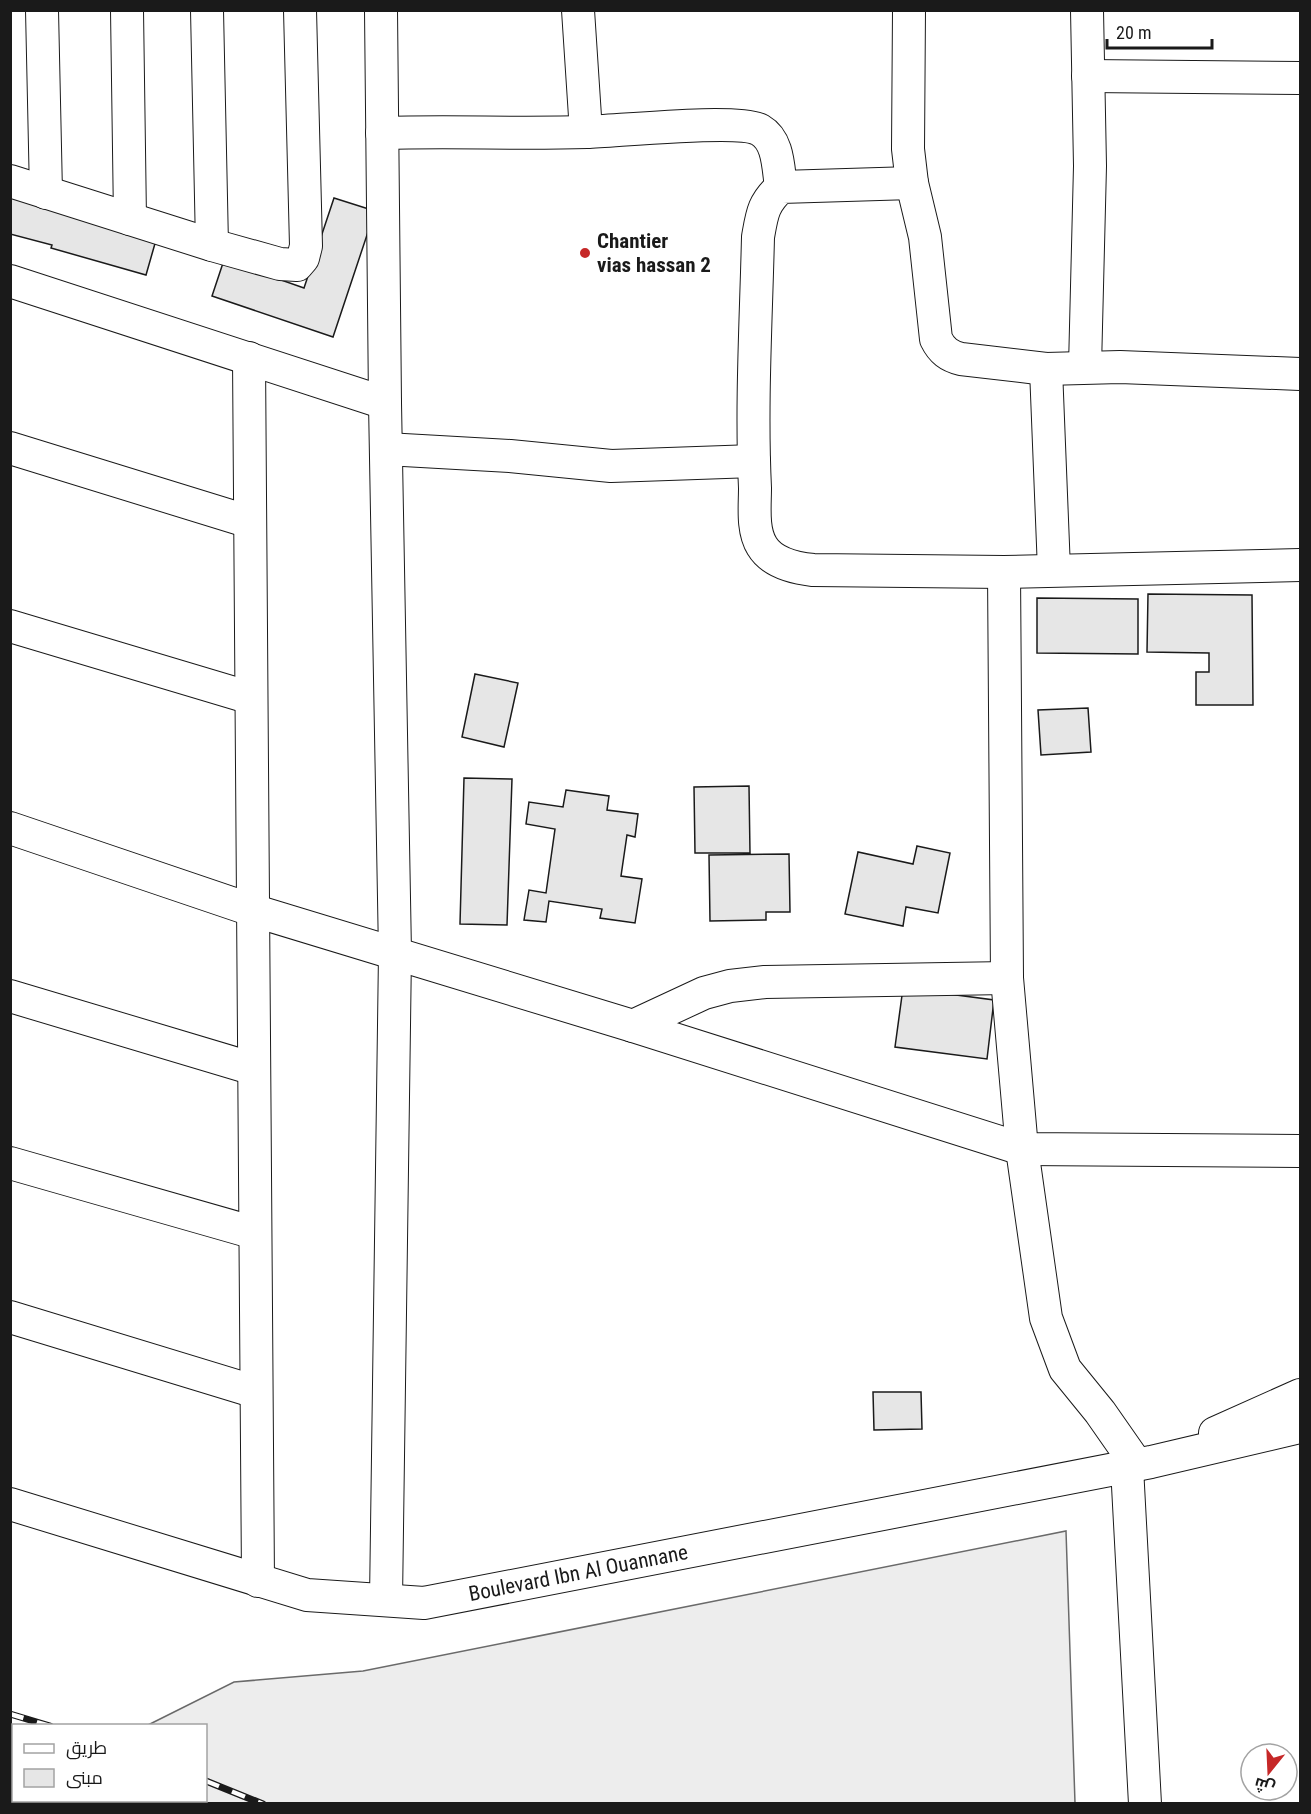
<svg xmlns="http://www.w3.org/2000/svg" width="1311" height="1814" font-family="'Roboto Condensed',Cairo,sans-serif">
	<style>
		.built { fill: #ededed; stroke: #6a6a6a; stroke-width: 1.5 }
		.building { fill: #e6e6e6; stroke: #1a1a1a; stroke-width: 1.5 }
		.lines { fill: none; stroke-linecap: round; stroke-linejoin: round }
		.street-casing { stroke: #1a1a1a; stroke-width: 34 }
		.street { stroke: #fff; stroke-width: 32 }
		.rail-casing { stroke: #1a1a1a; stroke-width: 7 }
		.rail { stroke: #fff; stroke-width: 4.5; stroke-dasharray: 14; stroke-linecap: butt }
		.poi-dot { fill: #c62828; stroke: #fff; stroke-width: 2 }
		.labels { text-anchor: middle; stroke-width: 4.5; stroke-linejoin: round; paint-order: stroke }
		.poi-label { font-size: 21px; font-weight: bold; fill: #1a1a1a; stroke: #fff; text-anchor: start }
		.street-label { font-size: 21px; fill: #1a1a1a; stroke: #fff }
	</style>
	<rect width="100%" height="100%" fill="#fff"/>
	<!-- built -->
	<path class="built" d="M1066,1531L1075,1803H11V1795L13,1793L14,1800H206V1726L148,1725L234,1682L363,1671Z"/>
	<!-- building -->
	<path class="building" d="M10,191L158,233L146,275L51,248L52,245L10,234Z
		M334,198L375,211L333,337L212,296L224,260L304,288Z
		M1148,594L1252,595L1253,705H1196V672H1209V653L1147,652Z
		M1037,598L1138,599V654L1037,653Z
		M475,674L518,683L504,747L462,737Z
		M1088,708L1091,752L1041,755L1038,710Z
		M464,778L512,779L507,925L460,924Z
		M749,786L750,853H695L694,787Z
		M566,790L609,796L607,810L638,814L635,837L627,835L621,876L642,879L635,923L600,918L602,909L549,901L546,922L524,920L529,890L546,893L555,829L526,824L529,802L563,807Z
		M917,846L950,853L938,913L906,907L903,926L845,914L858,852L913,864Z
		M789,854L790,912H766V920L710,921L709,855Z
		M903,988L994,1000L987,1059L895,1047Z
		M873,1392H921L922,1429L874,1430Z"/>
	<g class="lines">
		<!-- street casing -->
		<g class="street-casing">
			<g id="street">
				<path d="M42,10L46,193"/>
				<path d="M127,10L130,219"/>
				<path d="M207,10L212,245"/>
				<path d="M381,10L385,403L395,953L386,1600"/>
				<path d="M578,10L586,132"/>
				<path d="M909,10L908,149L912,183L925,237L936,339C942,351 949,356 961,359L1046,369L1120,367L1300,374"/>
				<path d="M1088,76L1300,78"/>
				<path d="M382,133C450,131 519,134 587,132C618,131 739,118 760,130C779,141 778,168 781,187"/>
				<path d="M10,181L212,245L280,264L297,265L303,258L306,246L300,10"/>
				<path d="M912,183L781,187C763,203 762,214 758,237C756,321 751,405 755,488C755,506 752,530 762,546C772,563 795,568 813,570L1004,572L1300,565"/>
				<path d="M10,281L385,403"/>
				<path d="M249,358L258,1581"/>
				<path d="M1085,367L1090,166L1087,10"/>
				<path d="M1046,369L1054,570"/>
				<path d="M10,448L250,522"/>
				<path d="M386,449L510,456L611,466L754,461"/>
				<path d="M1004,572L1007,978L1022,1149L1046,1318L1065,1369L1100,1412L1137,1465"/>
				<path d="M10,626L251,698"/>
				<path d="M10,828L252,910L633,1026L1022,1149L1300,1151"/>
				<path d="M10,996L254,1069"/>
				<path d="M633,1026L704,993L730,986L765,982L1007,978"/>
				<path d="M10,1163L255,1233"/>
				<path d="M10,1317L256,1392"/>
				<path d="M1215,1433L1300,1395"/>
				<path d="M1127,1467L1145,1804"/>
				<path id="s1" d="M10,1504L307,1595L424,1603L1151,1462L1300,1427"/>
			</g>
		</g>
		<!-- street -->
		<use href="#street" class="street"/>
		<!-- rail casing -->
		<g class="rail-casing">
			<path id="rail" d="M10,1714L50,1726
				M10,1738L14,1739
				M10,1775L14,1776
				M206,1781L263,1804
				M18,1800L27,1804
				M86,1800L94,1804
				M196,1800L204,1804"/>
		</g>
		<!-- rail -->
		<use href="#rail" class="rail"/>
	</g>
	<!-- markers -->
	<circle class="poi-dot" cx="585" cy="253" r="6"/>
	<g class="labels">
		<!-- poi labels -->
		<g class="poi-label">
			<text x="597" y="248">Chantier<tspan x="597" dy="24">vias hassan 2</tspan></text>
		</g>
		<!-- street labels -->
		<g class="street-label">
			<text dy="7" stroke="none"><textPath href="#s1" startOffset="585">Boulevard Ibn Al Ouannane</textPath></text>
		</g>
	</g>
	<!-- border -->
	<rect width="1311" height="1814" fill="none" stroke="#1a1a1a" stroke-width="24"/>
	<!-- legend -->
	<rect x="12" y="1724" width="195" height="78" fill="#ffffff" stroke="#a3a3a3" stroke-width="1.5"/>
	<rect x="24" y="1744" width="30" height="9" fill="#ffffff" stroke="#a3a3a3" stroke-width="1.5"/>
	<text x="66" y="1754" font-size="18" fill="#1a1a1a">طريق</text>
	<rect x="24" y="1769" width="30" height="18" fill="#e6e6e6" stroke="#a3a3a3" stroke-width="1.5"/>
	<text x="66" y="1784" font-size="18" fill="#1a1a1a">مبنى</text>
	<!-- north arrow -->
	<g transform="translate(1269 1772) rotate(198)"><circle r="28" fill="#ffffff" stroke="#a3a3a3" stroke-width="1.5"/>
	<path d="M0-4.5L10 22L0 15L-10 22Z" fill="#c62828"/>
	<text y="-9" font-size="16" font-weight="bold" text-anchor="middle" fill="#1a1a1a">ش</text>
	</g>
	<!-- scale -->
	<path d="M1107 39v9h105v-9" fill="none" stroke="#1a1a1a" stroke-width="3"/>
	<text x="1116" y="39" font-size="18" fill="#1a1a1a" stroke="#ffffff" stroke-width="4.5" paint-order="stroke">20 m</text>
</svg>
